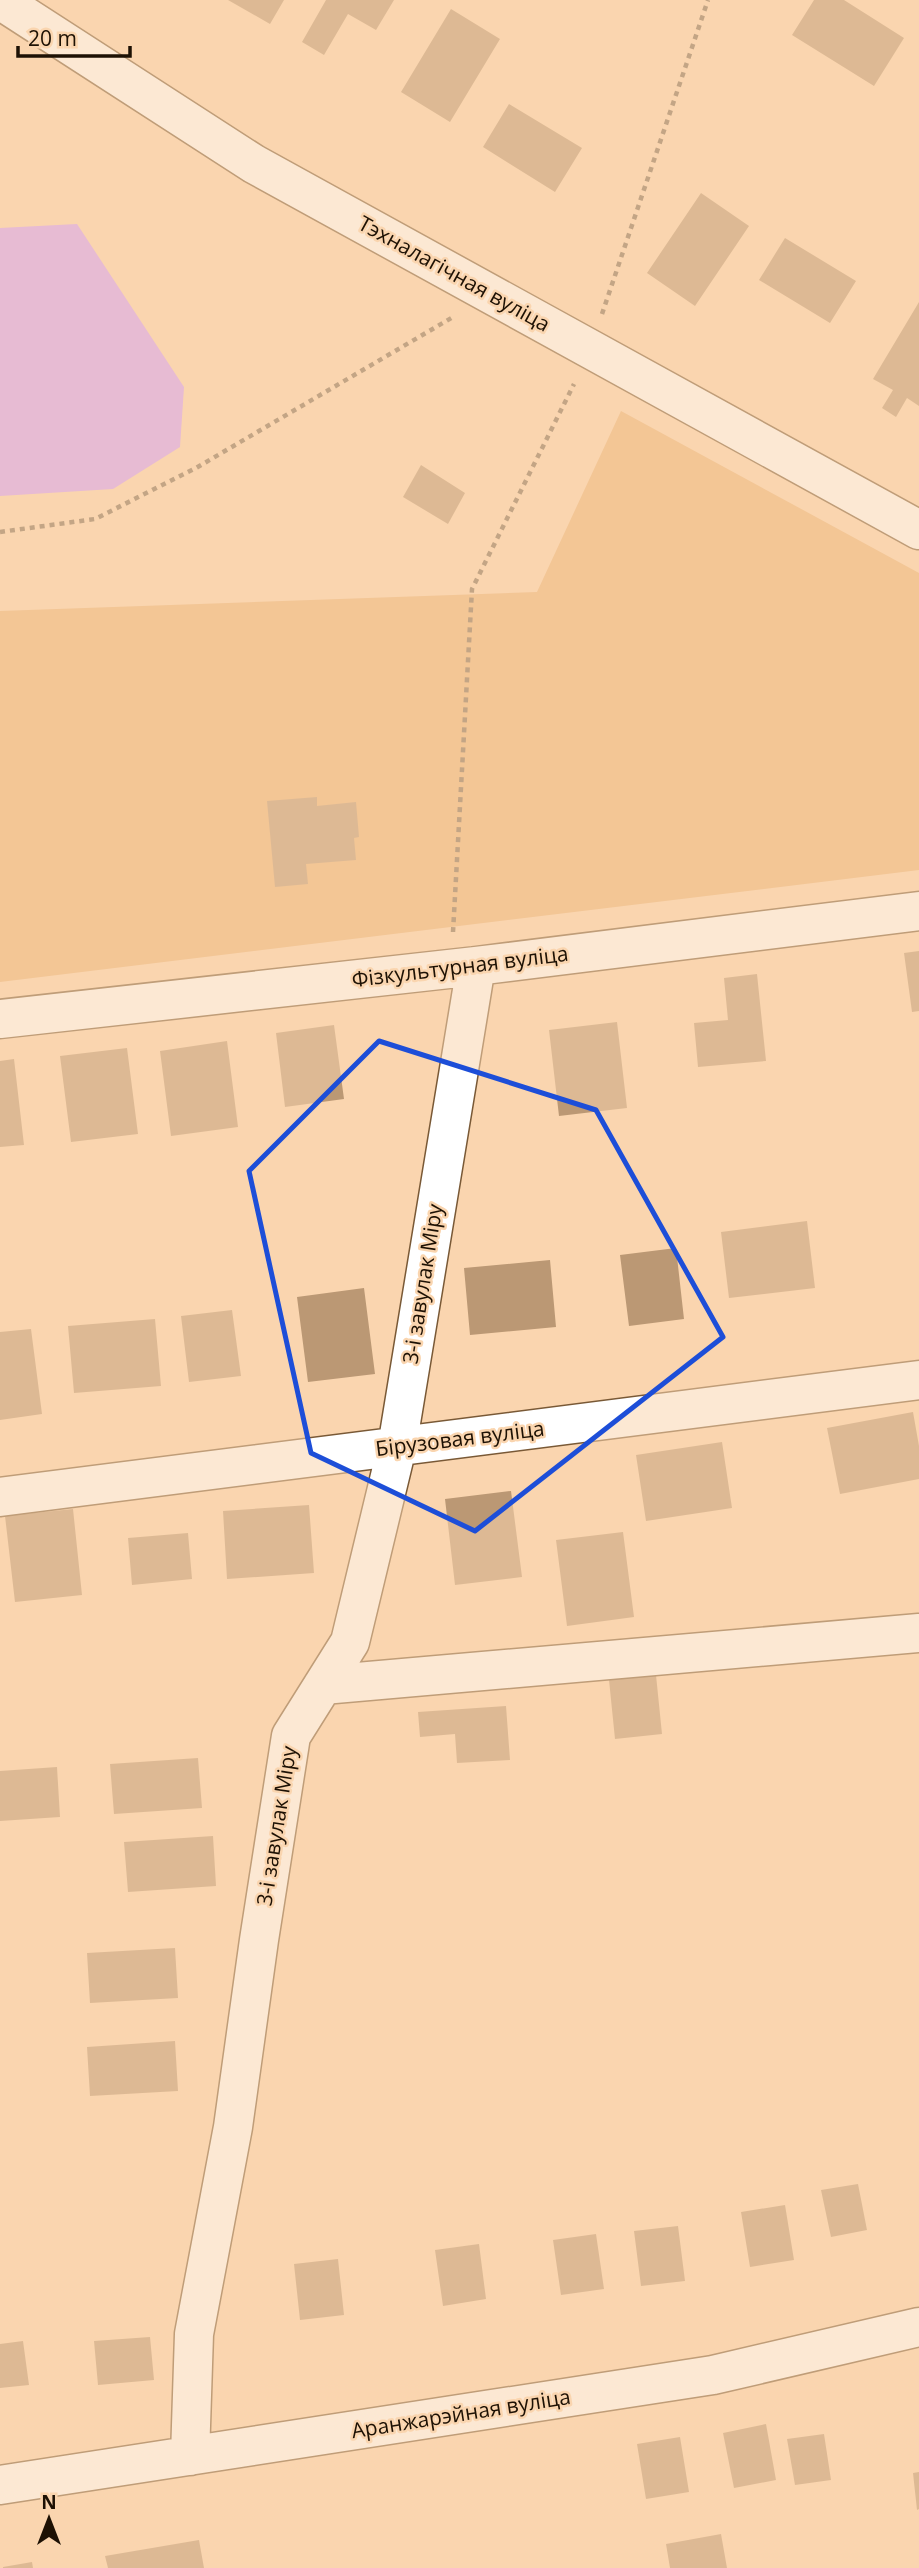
<svg xmlns="http://www.w3.org/2000/svg" width="919" height="2568" font-family="'Open Sans',sans-serif">
	<style>
		.green { fill: #eab377 }
		.water { fill: #d09bff }
		.building { fill: #bb9874 }
		.lines { fill: none; stroke-linecap: round; stroke-linejoin: round }
		.minor-casing { stroke: #795936; stroke-width: 41 }
		.path { stroke: #816a52; stroke-width: 4.5; stroke-dasharray: 5 5; stroke-linecap: butt }
		.minor { stroke: #fff; stroke-width: 38 }
		.marked { fill: none; stroke: #1d4ed8; stroke-width: 5; stroke-linejoin: round }
		.labels { text-anchor: middle; stroke-width: 5; stroke-linejoin: round; paint-order: stroke }
		.street-label { font-size: 21px; fill: #1d1104; stroke: #fad5af }
	</style>
	<rect width="100%" height="100%" fill="#fad5af"/>
	<!-- green -->
	<path class="green" d="M621,411L919,573V870L0,982V611L537,592Z"/>
	<!-- water -->
	<path class="water" d="M77,224L184,387L180,447L113,489L0,496V228Z"/>
	<!-- building -->
	<path class="building" d="M228,0H284L270,24Z
		M326,0H394L376,30L348,14L324,55L302,42Z
		M814,0H844L904,38L874,86L792,35Z
		M451,9L500,39L450,122L401,92Z
		M509,104L582,148L555,192L483,147Z
		M701,193L749,226L695,306L647,273Z
		M785,238L856,281L830,323L759,280Z
		M919,302V406L907,398L896,417L882,408L893,390L873,379Z
		M421,465L465,493L448,524L403,497Z
		M317,797V806L356,802L359,837L354,838L356,860L306,864L308,884L275,887L267,801Z
		M919,951V1011L912,1012L904,953Z
		M757,974L766,1061L698,1067L694,1023L728,1020L724,978Z
		M617,1022L627,1108L559,1116L549,1030Z
		M334,1025L344,1099L285,1107L276,1033Z
		M227,1041L238,1127L171,1136L160,1051Z
		M127,1048L138,1134L71,1142L60,1056Z
		M14,1059L24,1145L0,1147V1061Z
		M807,1221L815,1288L729,1298L721,1232Z
		M676,1248L684,1319L629,1326L620,1255Z
		M550,1260L556,1327L470,1335L464,1268Z
		M364,1288L375,1374L308,1382L297,1297Z
		M232,1310L241,1376L189,1382L181,1316Z
		M155,1319L161,1386L74,1393L68,1326Z
		M31,1329L42,1414L0,1420V1332Z
		M913,1412L919,1446V1479L840,1494L827,1428Z
		M722,1442L732,1508L646,1521L636,1455Z
		M511,1491L522,1577L455,1585L445,1499Z
		M309,1505L314,1573L227,1579L223,1511Z
		M73,1509L82,1595L15,1602L5,1516Z
		M623,1532L634,1617L567,1626L556,1540Z
		M188,1533L192,1579L132,1585L128,1538Z
		M656,1675L662,1734L615,1739L609,1680Z
		M506,1706L510,1760L457,1763L455,1734L420,1737L418,1712Z
		M198,1758L202,1808L114,1814L110,1764Z
		M57,1767L60,1817L0,1821V1771Z
		M213,1836L216,1886L128,1892L124,1842Z
		M175,1948L178,1998L90,2003L87,1953Z
		M175,2041L178,2091L90,2096L87,2047Z
		M858,2184L867,2230L831,2237L821,2190Z
		M785,2205L794,2260L750,2267L741,2212Z
		M678,2226L685,2281L641,2286L634,2231Z
		M596,2234L604,2289L561,2295L553,2240Z
		M479,2244L486,2299L443,2306L435,2250Z
		M338,2259L344,2315L300,2320L294,2264Z
		M150,2337L154,2380L98,2385L94,2341Z
		M23,2341L29,2385L0,2388V2344Z
		M766,2424L776,2480L734,2488L723,2433Z
		M824,2434L831,2480L795,2485L787,2439Z
		M680,2437L689,2492L646,2499L637,2444Z
		M919,2472V2509L917,2510L913,2473Z
		M721,2534L727,2568H670L666,2544Z
		M199,2540L204,2568H108L105,2556Z
		M32,2562L33,2568H3V2567Z"/>
	<g class="lines">
		<!-- minor casing -->
		<g class="minor-casing">
			<path id="minor" d="M0,0L254,164L919,530
				M0,1019L476,966L919,911
				M0,1497L919,1380
				M323,1685L919,1633
				M190,2456L194,2334L233,2127L259,1940L291,1736L350,1642L397,1447L476,966
				M0,2485L713,2375L919,2327"/>
		</g>
		<!-- path -->
		<path class="path" d="M602,314L708,0
			M0,532L95,519L196,468L453,317
			M453,932L472,589L574,384"/>
		<!-- minor -->
		<use href="#minor" class="minor"/>
	</g>
	<!-- marked area -->
	<path d="M0 0H919V2568H0ZM379,1041L596,1110L723,1337L475,1531L311,1453L249,1171Z" fill="#fad5af" fill-opacity=".55" fill-rule="evenodd"/>
	<path class="marked" d="M379,1041L596,1110L723,1337L475,1531L311,1453L249,1171Z"/>
	<g class="labels">
		<!-- street labels -->
		<g class="street-label">
			<text transform="translate(454 274) rotate(29)" y="7">Тэхналагічная вуліца</text>
			<text transform="translate(460 967) rotate(-7)" y="7">Фізкультурная вуліца</text>
			<text transform="translate(423 1284) rotate(-81)" y="7">3-і завулак Міру</text>
			<text transform="translate(460 1439) rotate(-7)" y="7">Бірузовая вуліца</text>
			<text transform="translate(277 1826) rotate(-81)" y="7">3-і завулак Міру</text>
			<text transform="translate(461 2414) rotate(-9)" y="7">Аранжарэйная вуліца</text>
		</g>
	</g>
	<!-- north arrow -->
	<g transform="translate(49 2519)" stroke="#fad5af" stroke-width="5" paint-order="stroke">
	<path d="M0-5L12 26L0 18L-12 26Z" fill="#1d1104"/>
	<text y="-10" font-size="19" font-weight="bold" text-anchor="middle" fill="#1d1104">N</text>
	</g>
	<!-- scale -->
	<path d="M18 46v10h112v-10" fill="none" stroke="#1d1104" stroke-width="3.5"/>
	<text x="28" y="46" font-size="21" fill="#1d1104" stroke="#fad5af" stroke-width="5" paint-order="stroke">20 m</text>
</svg>
